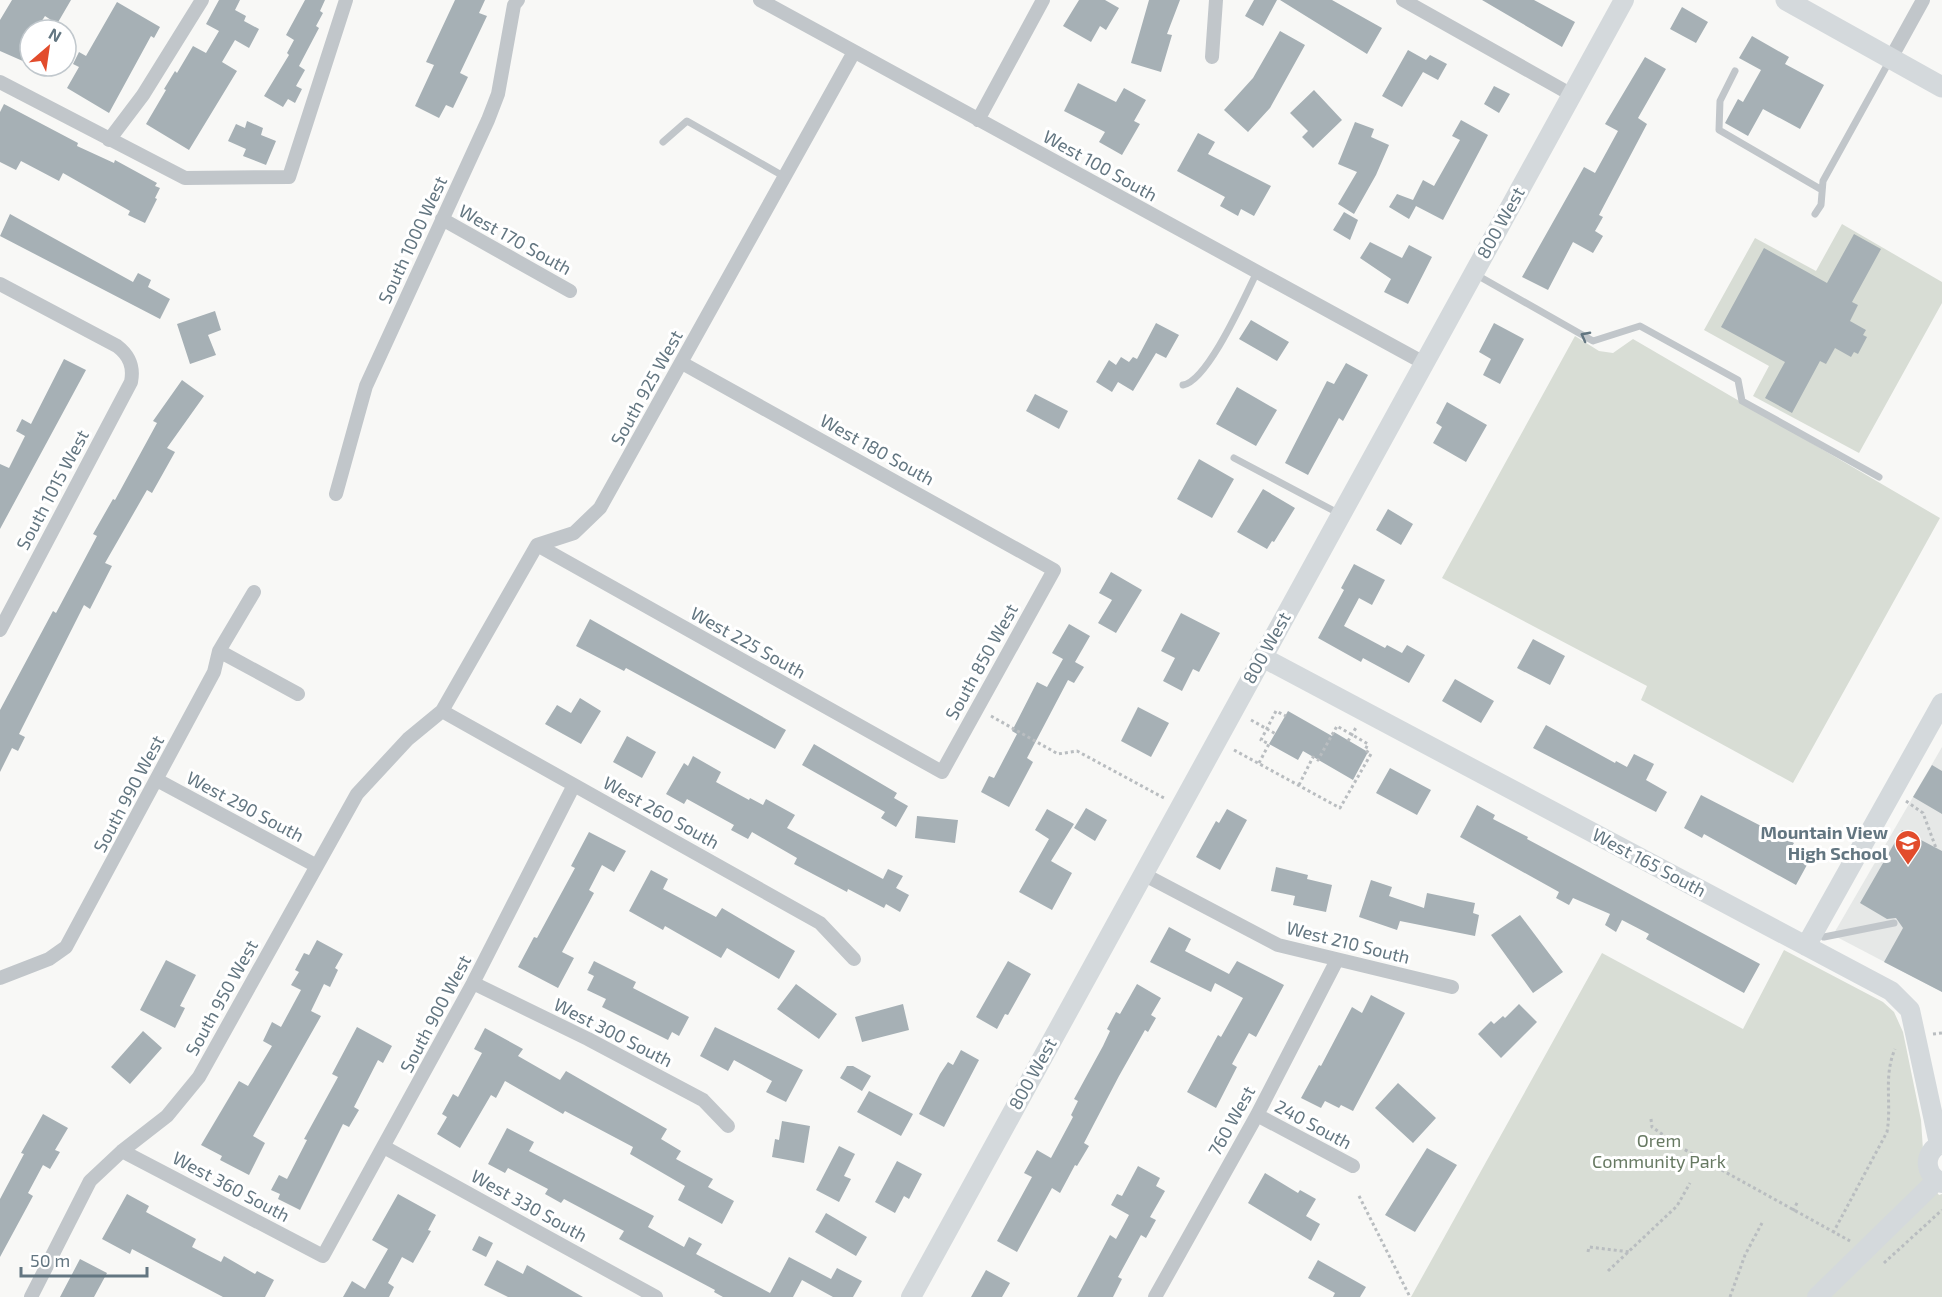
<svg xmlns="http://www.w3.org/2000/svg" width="1942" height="1297" font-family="'Exo 2',sans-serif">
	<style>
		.built { fill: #e6e8e7 }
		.green { fill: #d8ddd5 }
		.building { fill: #a6b0b5 }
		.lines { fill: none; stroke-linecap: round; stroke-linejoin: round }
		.path { stroke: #b9bdc0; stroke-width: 3; stroke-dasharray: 3 3; stroke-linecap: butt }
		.lane { stroke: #c1c6ca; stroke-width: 7 }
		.street { stroke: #c1c6ca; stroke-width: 14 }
		.secondary { stroke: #d4d9dc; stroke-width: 20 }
		.primary { stroke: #d4d9dc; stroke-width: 21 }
		.oneway { stroke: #637681 }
		.labels { text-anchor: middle; stroke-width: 6; stroke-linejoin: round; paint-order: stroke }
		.street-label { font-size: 18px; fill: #637681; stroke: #fff }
		.poi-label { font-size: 18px; font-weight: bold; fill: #637681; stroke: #fff; text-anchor: end }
		.park-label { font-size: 18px; fill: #677962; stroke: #fff }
	</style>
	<rect width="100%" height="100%" fill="#f8f8f6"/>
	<!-- built -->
	<path class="built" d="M1942,747V992L1833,935Z"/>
	<!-- green -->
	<path class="green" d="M1842,224L1942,282V303L1859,453L1753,396L1769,366L1704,330L1755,238L1816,271Z
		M1575,336L1599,351L1613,353L1633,339L1940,518L1793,783L1641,700L1647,686L1442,578Z
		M1784,950L1883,1002L1894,1012L1903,1032L1921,1120L1923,1150L1919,1170L1939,1195L1942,1194V1297H1411L1602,953L1743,1029Z"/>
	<!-- building -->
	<path class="building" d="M12,0H71L57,24L45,16L36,30H30V51L25,62L0,51V20Z
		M219,0H240L235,10L246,16L244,21L259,29L249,48L235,40L222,62L237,71L189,150L146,124L166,90L164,89L175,71L177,73L193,46L206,53L219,31L206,24Z
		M305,0H325L320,11L323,13L316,26L319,28L299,66L305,70L296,86L302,89L295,103L288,99L283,107L264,96L289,55L287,53L294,40L286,35Z
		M455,0H485L479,13L487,16L460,73L468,77L453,108L446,105L439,118L415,106L434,65L426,62Z
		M1079,0H1105L1119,8L1106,30L1100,26L1091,42L1063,26Z
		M1149,0H1180L1167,34L1172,35L1161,72L1131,63Z
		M1254,0H1277L1263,26L1245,16Z
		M1280,0H1332L1382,28L1367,54Z
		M1482,0H1534L1575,22L1562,47Z
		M117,2L160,27L154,38L151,36L109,113L67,88L79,67L73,64L79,52L86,56Z
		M1682,7L1708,22L1696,43L1670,29Z
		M1280,31L1305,45L1270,108L1248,132L1224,110L1253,78Z
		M1752,36L1789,57L1785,64L1824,85L1800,129L1763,109L1748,136L1725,123L1738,99L1743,102L1761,70L1739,58Z
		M1408,50L1426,60L1430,55L1447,64L1438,80L1423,72L1402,107L1382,96Z
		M1645,57L1666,69L1638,118L1647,124L1599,215L1603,217L1595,231L1603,236L1593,253L1573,242L1548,290L1522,277L1584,167L1595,173L1618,131L1605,124Z
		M1078,83L1116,102L1124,88L1146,100L1134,121L1140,124L1122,155L1099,142L1105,132L1064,111Z
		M1494,86L1510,94L1499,113L1484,104Z
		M1314,90L1342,120L1313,148L1302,137L1308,131L1290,113Z
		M4,104L78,143L77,146L114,163L115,160L157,183L155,186L160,188L155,198L157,199L145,223L128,215L130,211L63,173L59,181L21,161L16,170L0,162V112Z
		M1461,120L1488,135L1443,220L1416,206L1409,219L1389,207L1397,194L1413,200L1423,180L1434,186L1460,140L1452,136Z
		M247,121L263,128L261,135L276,141L266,165L243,156L246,149L228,141L236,124L245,128Z
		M1355,122L1374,129L1371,137L1389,145L1376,175L1354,214L1338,204L1357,172L1338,164Z
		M1198,133L1215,142L1208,154L1271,186L1254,216L1241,209L1238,216L1220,206L1225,197L1177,171Z
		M1344,212L1358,220L1350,240L1333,230Z
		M10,214L133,282L138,273L151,280L148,287L170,299L160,319L0,236Z
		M1854,234L1881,249L1852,302L1858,305L1850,321L1866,330L1863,335L1867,337L1858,354L1854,352L1851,357L1835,348L1826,364L1820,361L1792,413L1765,398L1785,362L1721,327L1764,248L1827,283Z
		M1370,242L1402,258L1409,245L1432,257L1408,304L1384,292L1391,279L1360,258Z
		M215,311L221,330L208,335L216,355L190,364L177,324Z
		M1251,320L1289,342L1277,361L1239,339Z
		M1156,323L1179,335L1166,358L1156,353L1133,391L1118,382L1112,392L1096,382L1109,360L1116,365L1121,357L1129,362L1133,357L1137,359Z
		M1494,323L1524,339L1500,384L1483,375L1491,359L1479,352Z
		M64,359L86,370L0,529V464L9,468L25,436L16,431L22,419L31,424Z
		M1346,363L1368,375L1343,421L1339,418L1308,475L1285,463L1327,381L1334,384Z
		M182,380L204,396L167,448L175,452L152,493L147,490L105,563L112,566L90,609L84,605L19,734L25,737L18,751L12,748L0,772V710L53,611L56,613L97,536L93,534L113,499L115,500L157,423L153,421Z
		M1237,387L1277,410L1256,446L1216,424Z
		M1035,394L1068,411L1059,429L1026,411Z
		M1447,402L1487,425L1466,462L1433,443L1442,427L1436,423Z
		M1199,459L1234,479L1212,518L1177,499Z
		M1263,489L1295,508L1274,542L1272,541L1267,549L1237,532Z
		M1388,509L1413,524L1401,545L1376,530Z
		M1354,564L1385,580L1372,605L1359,598L1344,626L1385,648L1387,645L1402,653L1407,645L1425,655L1409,683L1363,658L1361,662L1318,638L1344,590L1341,588Z
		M1111,572L1142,590L1116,633L1098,623L1112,600L1099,593Z
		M1181,613L1220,633L1199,672L1193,669L1182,691L1163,681L1175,658L1161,651Z
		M590,619L786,730L775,749L626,668L624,671L576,646Z
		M1069,624L1090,636L1075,662L1084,667L1074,683L1068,680L1027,758L1033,762L1009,807L981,792L989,776L994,778L1017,734L1012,731L1037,682L1047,687L1063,659L1052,653Z
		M1533,639L1565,656L1550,685L1517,668Z
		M1455,679L1494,701L1481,723L1442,701Z
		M580,698L601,711L581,744L545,724L557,705L571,713Z
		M1138,707L1169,723L1151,757L1121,741Z
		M1288,711L1332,736L1334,732L1368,752L1353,780L1303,751L1298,760L1269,744Z
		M1546,725L1615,763L1616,761L1627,767L1634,754L1654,764L1646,780L1667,792L1656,812L1533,748Z
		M627,736L656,752L642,778L613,762Z
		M814,744L897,793L894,798L908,806L896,827L881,818L885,812L802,765Z
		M693,756L721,772L716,782L749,800L750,798L763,805L766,799L795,815L787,828L883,879L888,869L903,876L896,888L909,895L900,912L886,904L884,908L848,889L847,892L794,864L797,858L752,832L748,839L731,830L734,825L687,799L684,804L666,794L684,763L688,766Z
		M1932,765L1942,771V814L1913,797Z
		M1390,768L1431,790L1417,815L1376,793Z
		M1701,795L1794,843L1788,853L1808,863L1796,885L1704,834L1702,838L1684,828Z
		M1477,805L1495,815L1493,819L1528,837L1527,839L1760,964L1744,993L1646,939L1649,934L1622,920L1616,932L1605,925L1610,914L1573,898L1569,905L1556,898L1559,892L1460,837Z
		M1086,808L1107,820L1095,841L1074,828Z
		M1047,809L1074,824L1051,861L1072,873L1052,910L1019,892L1049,839L1035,830Z
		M1227,809L1247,820L1220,870L1196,857L1216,821L1219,823Z
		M917,816L958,820L955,843L915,838Z
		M1902,830L1942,851V992L1884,962L1903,928L1896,918L1887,919L1860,903Z
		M589,832L626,851L614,872L602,865L589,890L594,893L562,952L574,958L558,988L518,967L534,937L537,938L575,868L571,866Z
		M1276,867L1308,875L1307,879L1332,885L1326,912L1293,905L1295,896L1271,891Z
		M651,870L668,879L663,889L716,917L722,908L795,951L779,979L727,948L721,958L665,926L663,930L629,911Z
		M1371,880L1392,887L1389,896L1424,908L1427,893L1475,903L1473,913L1479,915L1475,936L1400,921L1397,930L1359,917Z
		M1520,915L1563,972L1533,993L1491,935Z
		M1169,927L1191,939L1185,951L1229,974L1237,961L1284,985L1256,1037L1249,1033L1232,1064L1237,1067L1216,1108L1187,1092L1218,1035L1221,1037L1243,998L1215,983L1211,992L1150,962Z
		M317,940L343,954L335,968L338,970L330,987L324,984L311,1011L321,1016L253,1136L265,1143L249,1175L220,1160L222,1156L201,1145L239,1081L248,1086L272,1046L263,1041L272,1022L281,1027L301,990L291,985L299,972L295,970L304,953L309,955Z
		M166,960L196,975L180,1006L185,1008L175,1028L140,1010Z
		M594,961L636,982L633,988L689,1017L679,1036L672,1032L668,1040L602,1007L606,999L587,990L594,976L588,973Z
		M1008,961L1031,974L1008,1015L1005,1014L997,1029L976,1017Z
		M796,984L837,1014L819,1039L777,1009Z
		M1137,984L1161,998L1151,1015L1156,1018L1148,1032L1145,1030L1119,1076L1084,1143L1089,1146L1077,1166L1075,1165L1060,1193L1052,1188L1017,1252L997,1241L1032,1177L1024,1173L1037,1150L1051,1158L1073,1117L1071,1115L1078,1101L1074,1099L1103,1046L1110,1031L1107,1029L1116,1012L1120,1014Z
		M1371,995L1405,1013L1353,1111L1341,1105L1339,1108L1325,1101L1321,1108L1301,1098L1319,1065L1321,1066L1352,1007L1362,1013Z
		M903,1004L909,1030L862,1042L855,1017Z
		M1519,1004L1537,1022L1501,1058L1478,1034L1491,1021L1494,1024L1503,1016L1505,1018Z
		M357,1027L392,1046L383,1063L378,1060L354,1107L359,1110L349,1127L343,1124L300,1210L278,1199L280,1194L271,1190L279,1175L287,1179L307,1140L304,1139L338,1077L332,1074Z
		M715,1027L803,1070L786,1102L766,1092L772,1081L734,1060L728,1071L700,1056Z
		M485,1028L523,1049L518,1056L560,1080L566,1071L667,1129L661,1139L681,1151L676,1159L713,1179L708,1187L734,1201L722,1224L678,1200L685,1186L630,1154L633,1147L565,1111L563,1114L505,1081L496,1098L491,1095L460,1148L437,1134L447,1117L442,1114L453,1094L458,1097L482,1053L474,1049Z
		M143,1031L162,1048L130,1084L111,1067Z
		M961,1050L979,1060L944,1127L919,1114L940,1074L948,1062L953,1065Z
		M847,1066H853L871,1076L862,1091L840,1078Z
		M1398,1083L1436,1118L1413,1143L1375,1108Z
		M869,1091L913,1114L901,1136L857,1112Z
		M43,1114L68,1128L55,1150L60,1152L50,1169L43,1165L28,1193L33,1196L0,1257V1199L24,1154L21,1153Z
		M782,1121L810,1126L804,1163L772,1157L775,1139L779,1140Z
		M507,1128L534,1142L529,1151L654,1216L648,1227L684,1247L689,1237L702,1244L696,1254L770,1293L789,1257L831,1279L837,1268L862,1281L853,1297H833L802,1280L793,1297H723L714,1292L715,1290L619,1239L624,1231L564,1199L561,1203L545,1194L548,1189L508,1168L505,1173L488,1164Z
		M839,1146L855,1154L844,1176L851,1179L839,1202L816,1190Z
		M1427,1148L1457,1165L1415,1232L1385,1215Z
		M897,1161L922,1174L909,1199L904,1196L895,1213L875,1202Z
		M1138,1166L1160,1178L1156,1186L1165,1191L1150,1217L1156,1220L1146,1238L1141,1235L1118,1277L1122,1279L1113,1297H1077L1110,1235L1116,1239L1129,1215L1111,1205L1117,1194L1122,1196Z
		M1265,1173L1298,1193L1300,1190L1316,1199L1306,1216L1320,1224L1311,1241L1248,1203Z
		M127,1194L149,1206L146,1212L196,1239L192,1247L221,1262L224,1256L255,1274L257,1271L274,1280L265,1297H223L132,1249L130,1254L102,1239Z
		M398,1194L436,1215L428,1230L431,1231L413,1263L402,1257L388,1283L394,1287L389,1297H343L352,1281L365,1289L388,1249L372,1240Z
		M826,1213L867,1237L856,1256L815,1232Z
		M479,1236L493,1243L486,1257L472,1250Z
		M80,1259L107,1273L94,1297H60Z
		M497,1260L523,1274L527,1265L583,1297H508L484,1285Z
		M1318,1260L1366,1287L1360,1297H1333L1335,1293L1308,1278Z
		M986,1270L1010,1283L1002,1297H971Z"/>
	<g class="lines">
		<!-- path -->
		<path class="path" d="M991,716L1058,754L1077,751L1164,798
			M1251,720L1276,734
			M1348,741L1357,726
			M1234,750L1340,808L1371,754L1365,750L1368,744L1337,726L1318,760L1313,757L1299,785
			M1259,763L1269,744L1261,740L1276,711L1286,716
			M1906,801L1923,813L1936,848
			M1933,1034L1942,1033
			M1651,1119L1652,1127L1680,1147L1850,1241
			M1719,1169L1723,1159
			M1359,1196L1410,1297
			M1793,1211L1798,1201
			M1833,1233L1887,1132C1892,1103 1883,1077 1895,1049
			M1588,1252L1589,1247L1630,1252
			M1884,1263L1942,1210
			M1608,1271L1677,1206L1690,1183
			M1730,1297L1745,1255L1762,1223"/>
		<!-- lane -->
		<path class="lane" d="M1735,71L1720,101L1719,130L1822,190
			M663,142L687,121L785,177
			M1815,214L1821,205L1823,181L1890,60
			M1475,274L1593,341L1640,326L1738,380L1742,401L1879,477
			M1183,385C1208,381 1245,296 1257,272
			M1234,458L1338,513
			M1824,937L1894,923"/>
		<!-- street -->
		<path class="street" d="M760,0L1424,363
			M1403,0L1572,95
			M1212,57L1216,0
			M1891,58L1923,0
			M0,82L185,178L289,177L346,0
			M978,120L1043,0
			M109,140L143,95L202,0
			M442,219L570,291
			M0,284L117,346C130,356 134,367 131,382L0,630
			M336,494L366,386L488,120L498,94L514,5L518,0
			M537,545L942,772L1054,570L682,363
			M219,651L298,694
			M442,711L820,923L854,959
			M157,780L315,865
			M1143,874L1278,945L1452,987
			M0,978L49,959L66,947L214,672L219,651L254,592
			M473,983L588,1039L703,1100L728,1126
			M1257,1115L1353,1166
			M384,1147L656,1297
			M122,1151L323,1256L473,983L574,785
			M31,1297L90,1181L122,1151L167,1116L199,1077L357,794L408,739L442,711L537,545L574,533L600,508L854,52
			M1155,1297L1257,1115L1337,960"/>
		<!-- secondary -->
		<path class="secondary" d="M1262,657L1891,991L1910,1010L1939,1144
			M1806,946L1942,703
			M1942,1143C1923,1152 1923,1174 1942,1183
			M911,1297L1624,0
			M1817,1297L1936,1181"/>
		<!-- primary -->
		<path class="primary" d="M1786,0L1942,87"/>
	</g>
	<!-- one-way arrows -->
	<defs><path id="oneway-chevron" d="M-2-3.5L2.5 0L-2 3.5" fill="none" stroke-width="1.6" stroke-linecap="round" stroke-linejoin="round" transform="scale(1.5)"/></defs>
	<use class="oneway" href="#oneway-chevron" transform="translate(1585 336) rotate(-152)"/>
	<!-- icons -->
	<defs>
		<g id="school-pin" transform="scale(1.35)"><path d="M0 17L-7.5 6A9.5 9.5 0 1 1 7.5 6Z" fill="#e24c2c" stroke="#fff"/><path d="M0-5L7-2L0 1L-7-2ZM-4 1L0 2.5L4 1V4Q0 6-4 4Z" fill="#fff"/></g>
	</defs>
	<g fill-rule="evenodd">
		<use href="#school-pin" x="1908" y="843"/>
	</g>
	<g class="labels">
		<!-- street labels -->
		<g class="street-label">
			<text transform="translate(1100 166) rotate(29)" y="6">West 100 South</text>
			<text transform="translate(1501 223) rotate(-61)" y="6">800 West</text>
			<text transform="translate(413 240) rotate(-65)" y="6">South 1000 West</text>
			<text transform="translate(515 240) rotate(29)" y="6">West 170 South</text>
			<text transform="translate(647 388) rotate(-61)" y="6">South 925 West</text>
			<text transform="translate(877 450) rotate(29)" y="6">West 180 South</text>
			<text transform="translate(53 490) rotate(-62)" y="6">South 1015 West</text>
			<text transform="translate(748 643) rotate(29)" y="6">West 225 South</text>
			<text transform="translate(1267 648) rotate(-61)" y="6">800 West</text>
			<text transform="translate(982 662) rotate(-61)" y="6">South 850 West</text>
			<text transform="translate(129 794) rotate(-62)" y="6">South 990 West</text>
			<text transform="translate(245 807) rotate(28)" y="6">West 290 South</text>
			<text transform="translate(661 813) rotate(29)" y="6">West 260 South</text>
			<text transform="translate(1649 863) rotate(28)" y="6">West 165 South</text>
			<text transform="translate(1348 943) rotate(14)" y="6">West 210 South</text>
			<text transform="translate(222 998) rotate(-61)" y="6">South 950 West</text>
			<text transform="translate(436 1014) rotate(-62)" y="6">South 900 West</text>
			<text transform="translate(613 1033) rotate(27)" y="6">West 300 South</text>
			<text transform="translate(1033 1074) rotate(-61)" y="6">800 West</text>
			<text transform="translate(1232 1121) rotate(-61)" y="6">760 West</text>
			<text transform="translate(1313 1125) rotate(28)" y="6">240 South</text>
			<text transform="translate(231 1187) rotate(28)" y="6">West 360 South</text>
			<text transform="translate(529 1206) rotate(29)" y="6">West 330 South</text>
		</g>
		<!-- poi labels -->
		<g class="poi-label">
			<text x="1888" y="839">Mountain View<tspan x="1888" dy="21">High School</tspan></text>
		</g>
		<!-- park labels -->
		<g class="park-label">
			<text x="1659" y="1147">Orem<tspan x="1659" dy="21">Community Park</tspan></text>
		</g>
	</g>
	<!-- north arrow -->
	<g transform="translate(48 48) rotate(29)"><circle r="28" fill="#ffffff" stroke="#c1c8cd" stroke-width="1.5"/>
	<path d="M0-4.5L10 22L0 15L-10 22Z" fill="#e24c2c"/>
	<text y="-9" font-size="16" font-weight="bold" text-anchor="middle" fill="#637681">N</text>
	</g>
	<!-- scale -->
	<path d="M21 1267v9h126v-9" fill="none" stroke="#637681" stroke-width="3"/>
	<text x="30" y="1267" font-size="18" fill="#637681" stroke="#ffffff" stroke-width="4.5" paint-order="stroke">50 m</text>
</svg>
